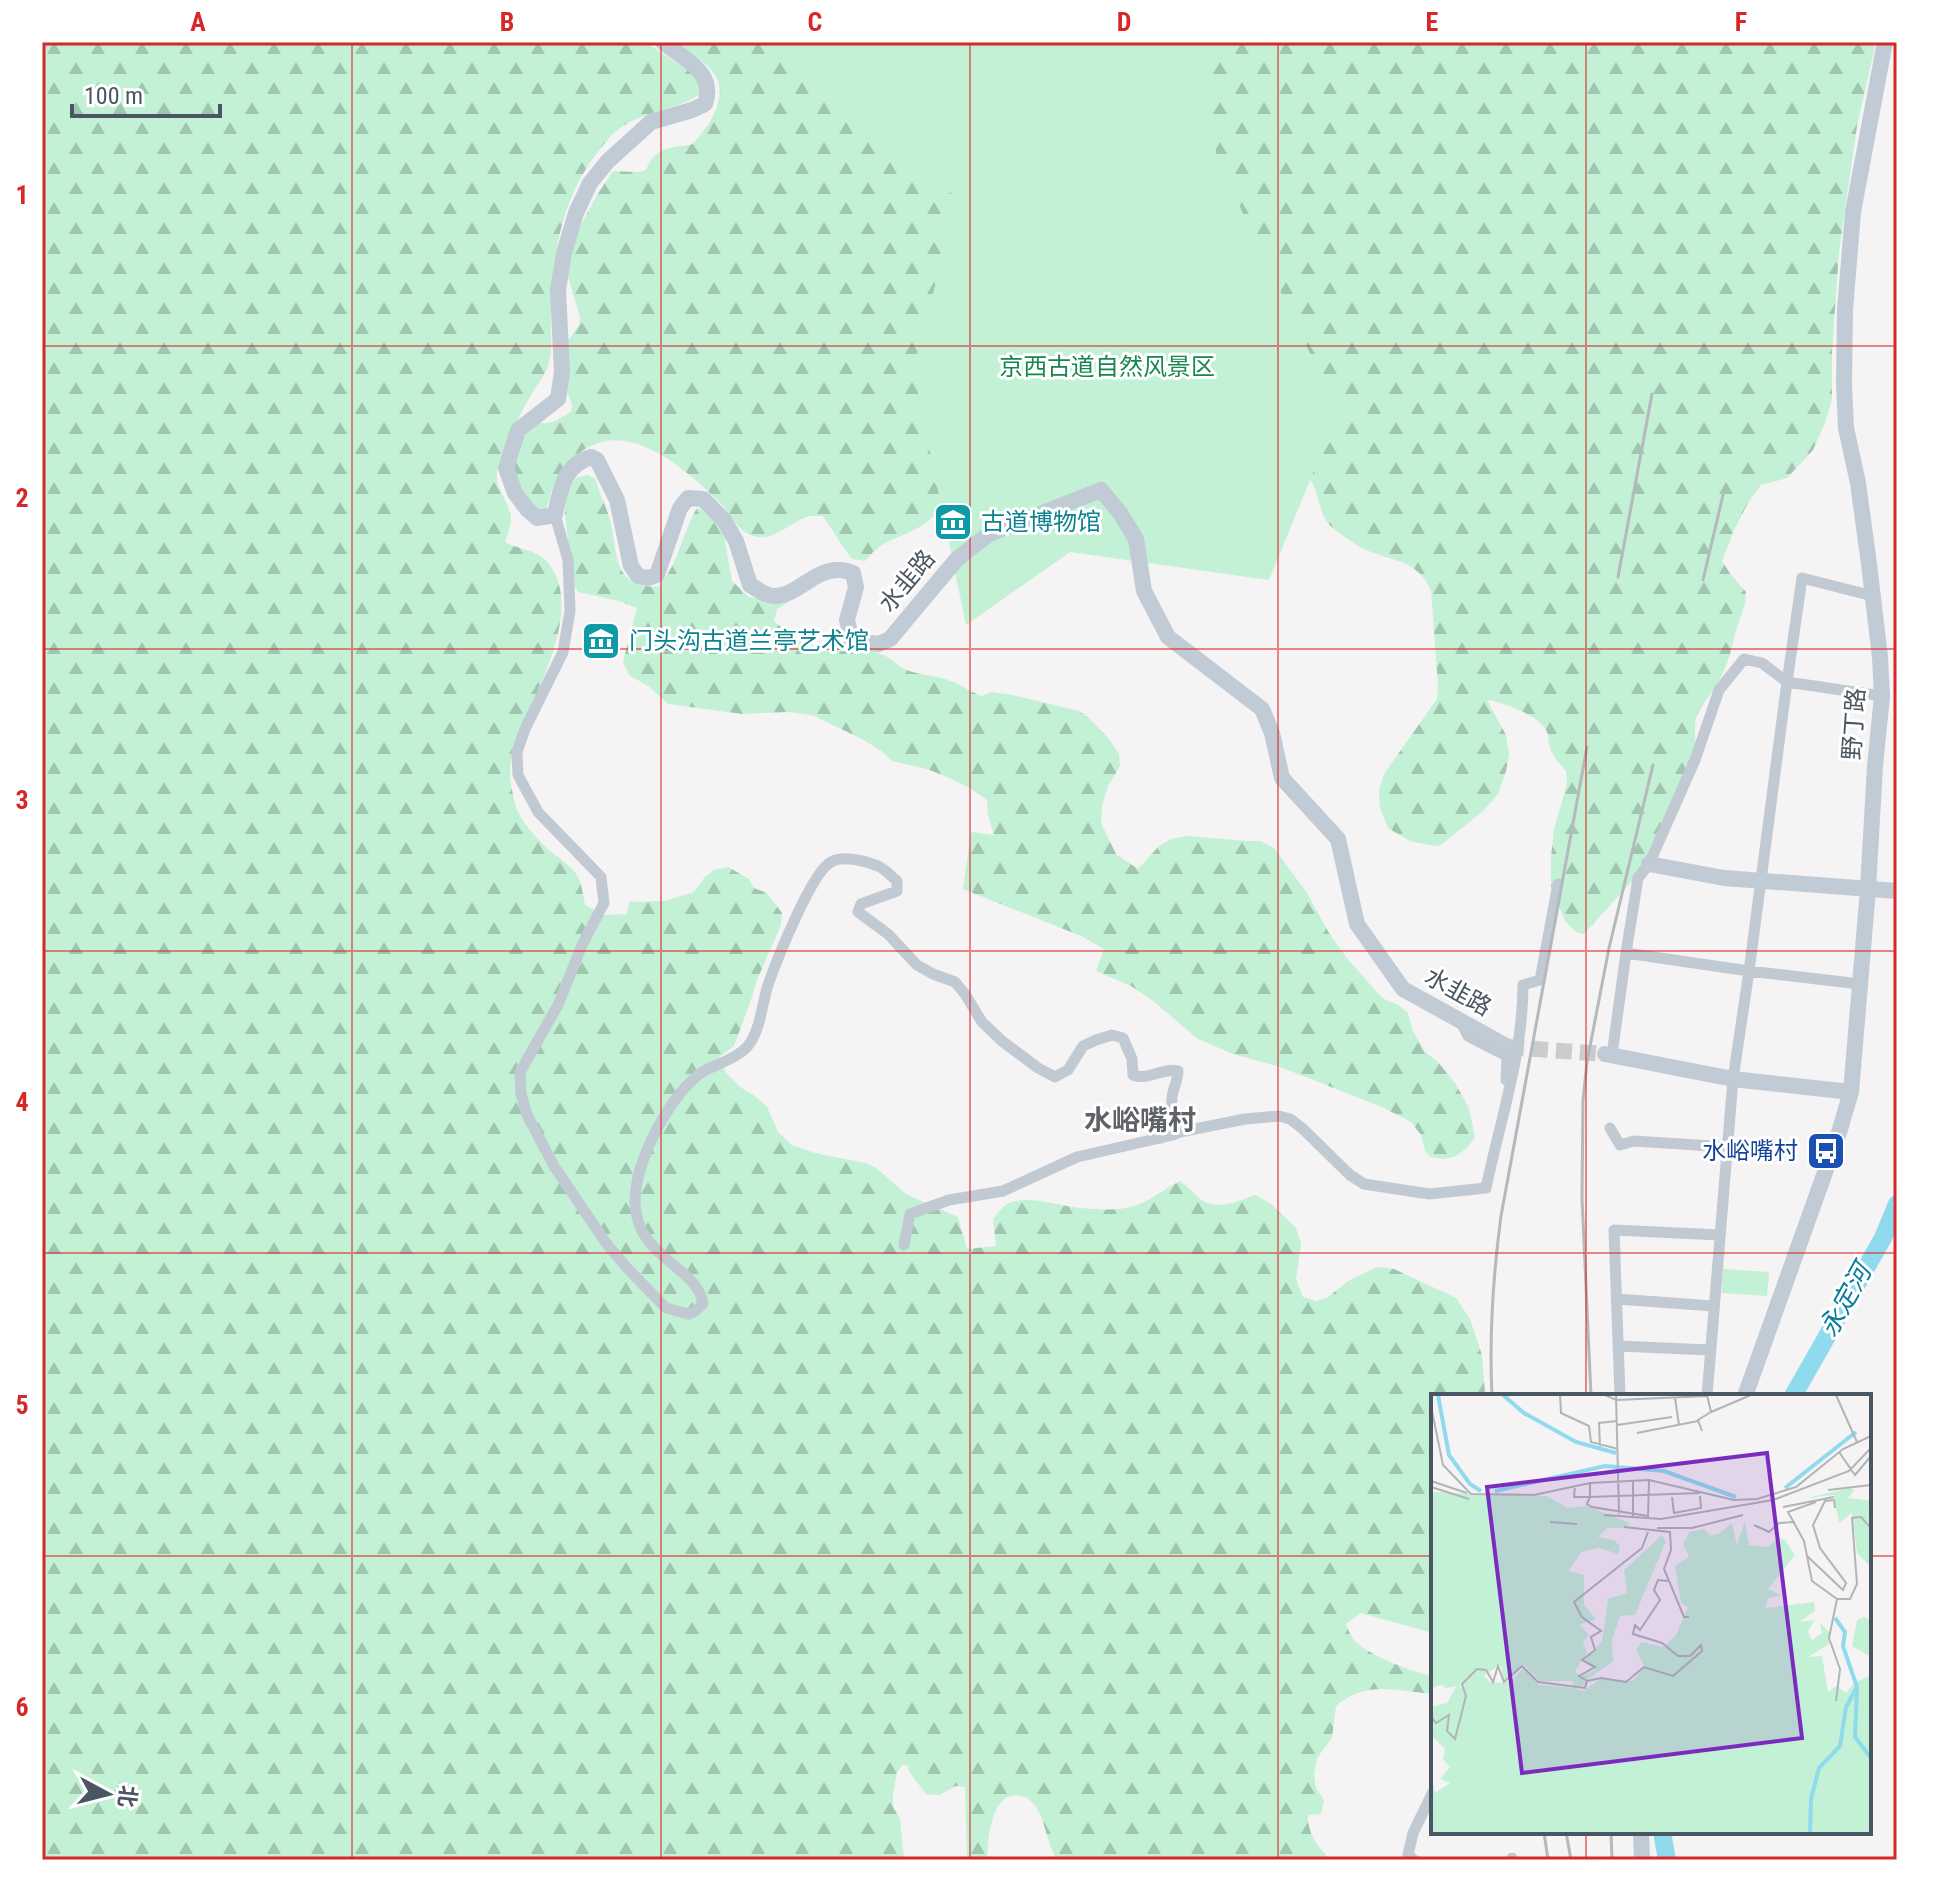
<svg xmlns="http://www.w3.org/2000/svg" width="1939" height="1902" font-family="'Roboto Condensed','Noto Sans SC',sans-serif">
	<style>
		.forest { fill: url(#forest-firs) }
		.park { fill: #c3f1d5 }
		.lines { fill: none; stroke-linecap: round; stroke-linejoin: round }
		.river { stroke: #90daee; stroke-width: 18 }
		.secondary-tunnel { stroke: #caccce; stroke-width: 16; stroke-dasharray: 16 8; stroke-linecap: butt }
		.street { stroke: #c1cad2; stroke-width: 11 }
		.secondary { stroke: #c1cbd6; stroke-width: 16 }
		.rail { stroke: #b5b8bd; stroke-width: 3 }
		.grid { fill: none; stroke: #d62828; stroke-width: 2; stroke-opacity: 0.55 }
		.labels { text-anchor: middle; stroke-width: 6; stroke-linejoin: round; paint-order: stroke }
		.park-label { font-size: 24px; fill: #17864f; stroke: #fff }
		.culture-label { font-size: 24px; fill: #0d838f; stroke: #fff; text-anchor: start }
		.street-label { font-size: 24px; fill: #4a5661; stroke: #fff }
		.transit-label { font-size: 24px; fill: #164399; stroke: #fff; text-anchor: end }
		.water-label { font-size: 26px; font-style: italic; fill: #0c7c9b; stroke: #fff }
		.quarter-label { font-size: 28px; font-weight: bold; fill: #5f6368; stroke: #fff }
		.inset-river { fill: none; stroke: #90daee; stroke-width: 4 }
		.inset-road { fill: none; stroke: #b1b4b9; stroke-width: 2 }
		.view { fill: #7b2cbf; fill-opacity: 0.15; stroke: #7b2cbf; stroke-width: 4 }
		.inset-edge { fill: none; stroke: #4a5661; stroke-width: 4 }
		.neatline { fill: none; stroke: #d62828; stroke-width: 3 }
		.grid-label { font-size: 26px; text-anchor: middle; font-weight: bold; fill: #d62828 }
	</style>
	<defs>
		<pattern id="forest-firs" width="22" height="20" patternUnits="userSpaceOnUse" patternTransform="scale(2)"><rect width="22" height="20" fill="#c3f1d5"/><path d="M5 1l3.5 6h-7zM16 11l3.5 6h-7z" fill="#a0c6b0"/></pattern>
	</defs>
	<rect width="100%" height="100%" fill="#f5f3f3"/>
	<!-- forest -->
	<path class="forest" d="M42,42H648L654,48L695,74L701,93C675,113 637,110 613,134C566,183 553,242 551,308C550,328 554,350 547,369C543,378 536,386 531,395C520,414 500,451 497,473C495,489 510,503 511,519C511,526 507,535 505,542C519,550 538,550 548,563C583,605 541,682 523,725C516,743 507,764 511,784C513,795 515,809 522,819C529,830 540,842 550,851C559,858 571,866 577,875C582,884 583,895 585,905L605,915L627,914L629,902L664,901L694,892L704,878L714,870L728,867L749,879L754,888L767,893L782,913L781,925L757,980L752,997L734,1046L719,1057L726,1073L740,1087L755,1096L767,1107L778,1132L792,1145L815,1153L865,1163L876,1168L906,1194L958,1217L967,1249L996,1246L993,1219C997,1215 1001,1208 1006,1205C1023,1193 1060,1206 1080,1208C1092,1209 1106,1210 1118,1209C1144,1207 1157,1193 1180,1181C1187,1186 1193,1192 1199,1198C1215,1212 1239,1201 1255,1195L1270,1203L1296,1228L1301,1243L1296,1279L1303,1297L1316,1301L1327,1298L1348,1281L1377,1267L1394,1269L1456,1298L1470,1319L1482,1355L1485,1393V1396H1433V1453L1431,1455L1433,1633L1361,1613L1346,1624C1348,1629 1351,1637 1355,1641C1370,1656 1412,1672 1433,1676V1694C1395,1691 1367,1680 1336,1706L1332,1738L1317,1758L1314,1774L1316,1788L1324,1800L1321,1814L1308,1815C1307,1833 1318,1847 1330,1860H1057C1047,1844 1046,1823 1036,1807C1032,1801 1027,1797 1021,1796C991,1788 988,1841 987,1860H967L965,1787L956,1786L939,1795L926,1794L910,1773L908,1766L903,1764L897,1772L893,1794V1807L900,1818L904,1860H42Z
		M671,42H1876L1857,126L1839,252L1832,352V399L1825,423L1813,450L1787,478L1761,485L1749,501L1734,530L1722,561L1731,575L1746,592C1746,609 1739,618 1735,634C1731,652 1726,670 1715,687C1709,697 1699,707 1696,719C1694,727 1696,741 1695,750L1655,843L1632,881L1584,934L1576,932L1565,921L1551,886V857L1554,829L1567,784L1566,771C1559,763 1552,756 1549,745C1548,741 1549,736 1547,732C1541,716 1503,702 1487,700L1506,735L1509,754L1506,771L1498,794L1483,811L1441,845L1435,846L1410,841L1388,828L1380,808L1379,790L1384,774L1437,699L1438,686L1431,590C1416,558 1392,562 1364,549C1353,543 1341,535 1332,527C1320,517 1320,501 1314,487C1311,479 1304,474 1298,468L941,507C937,512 932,518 927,522C904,539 886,535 865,561L852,559C841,545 833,530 823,516C821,516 812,516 810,516C793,520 777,539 759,537C739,535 734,518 723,506C688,471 624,411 575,457C564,466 555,479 551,493C549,499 549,504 545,510L538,513L521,491L513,472L529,421C549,426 554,422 571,412L572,404L566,390L567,342L579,325L580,317L568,277L575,236L597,195L613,171L638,172L646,170C655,148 669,147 691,145C709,128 731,95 713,72C703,59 684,51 671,42Z
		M587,475L595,478C599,492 606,506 610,520C619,555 611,586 658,587C678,566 682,533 697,508L709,513L723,530L732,581L749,597L770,601H790L777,609L774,621C786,633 812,646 828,651L830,634C849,649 863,646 883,655C891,658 897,665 904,669C918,675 933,675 948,680C960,684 970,692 982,696L992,692L1013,695L1079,711L1088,717L1108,738L1119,754L1120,766L1108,786L1102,806L1101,823L1116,854L1138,869L1159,846L1171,839L1187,836L1247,841H1261L1274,848L1307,893L1329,933L1346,957L1382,998L1398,1005L1408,1013L1413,1031L1425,1052L1438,1062L1455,1083L1469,1108L1475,1137L1467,1148L1456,1156L1444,1159L1431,1157L1425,1151L1421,1135L1411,1122L1382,1107L1280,1067L1233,1054L1198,1039L1152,1000L1131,986L1096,971L1104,949L1081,936L963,889L971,832L994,835L988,815L987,800L970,788L949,778L927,769L892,761L883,752L862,739L812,715L787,712L742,714L668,704L650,687L629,675L623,662L637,608L619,601L578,592L573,582L565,514L566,492L576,478Z"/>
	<!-- park -->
	<path class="park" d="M783,42H1203L1217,159L1338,412L1269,580L1070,552L966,625L913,369L958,199L790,56Z
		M1723,1269L1769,1272L1767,1296L1722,1293Z"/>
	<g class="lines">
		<!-- river -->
		<path class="river" d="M1793,1396L1883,1238L1897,1204
			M1662,1832L1667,1860"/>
		<!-- secondary-tunnel -->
		<path class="secondary-tunnel" d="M1508,1047L1605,1054"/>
		<!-- street -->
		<path class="street" d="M555,515L568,560L570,611L563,652L525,729L517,752L518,775L538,812L601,877L604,903L582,945L558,1005L520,1072L521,1094L527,1115L554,1166L606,1243L626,1267L666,1308L688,1314L694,1312L703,1304C697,1265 636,1259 635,1202C635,1161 670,1093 704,1071C719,1063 741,1057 750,1043C761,1026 762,1004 768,985C776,962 812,871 831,862C843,855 865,861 878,866C885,869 891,876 897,881V891L861,904L858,912L888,934L917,965L933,974L955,982L965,994L982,1022L1002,1041L1038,1068L1055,1077L1068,1070L1083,1046L1096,1040L1112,1035L1123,1038L1132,1059L1133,1075C1149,1081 1163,1067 1178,1071C1178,1081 1173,1088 1172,1097C1170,1120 1183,1116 1162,1138
			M1626,953L1749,971L1860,984
			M1461,1022L1468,1036L1507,1056L1506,1080
			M1612,1055L1626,953L1638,878L1649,864L1695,760L1719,690L1744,659L1762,663L1787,682L1802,578L1873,596
			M1610,1128L1620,1145L1634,1141L1728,1147
			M904,1245L910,1214L949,1200L1003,1191L1077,1157L1173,1135L1180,1132L1245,1119L1279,1116L1290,1119L1302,1128L1350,1175L1364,1184L1429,1194L1486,1188C1500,1121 1523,1054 1523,985L1540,980L1558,884
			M1617,1299L1713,1306
			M1619,1346L1709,1350
			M1620,1396L1614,1230L1720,1235
			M1707,1396L1733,1079L1749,971L1787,682L1882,696
			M1512,1858V1860
			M1414,1860L1408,1855L1413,1833L1433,1792"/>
		<!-- secondary -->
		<path class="secondary" d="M663,42C685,60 716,72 705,104L692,110L651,122L608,161L590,183L576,213L564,253L558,290L562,372L558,399L518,430L506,468L515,493L527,509L537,518L555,515C560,490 564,465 591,457L597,460L617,500L631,566L638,576L648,578L657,575L680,508L688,498L703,499L724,520L736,541L750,585C757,589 766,596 774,596C798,596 815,568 840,570C845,570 849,572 853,573L856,587L847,620L852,641L879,644L890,639L957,559L989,534L1101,490L1120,513L1136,539L1144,591L1168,637L1262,709L1272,733L1282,778L1338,839L1357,924L1403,989L1508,1047
			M1649,864L1724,878L1897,891
			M1605,1054L1733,1079L1851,1092
			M1745,1396L1838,1136L1851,1092L1868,889L1875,766L1882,696L1880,657L1869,564L1858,483L1846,428L1844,385L1845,310L1853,212L1885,42
			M1641,1832L1642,1860"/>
		<!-- rail -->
		<path class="rail" d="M1618,577L1652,394
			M1703,580L1723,495
			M1492,1396C1489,1335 1493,1276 1501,1216L1587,747
			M1591,1396L1582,1198L1583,1100L1587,1062L1609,948L1653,765
			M1544,1832L1548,1860
			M1566,1832L1571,1860
			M1611,1832L1612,1860"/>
	</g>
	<!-- grid -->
	<path class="grid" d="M352,42V1860M661,42V1860M970,42V1860M1278,42V1860M1586,42V1396M42,346H1897M42,649H1897M42,951H1897M42,1253H1897M42,1556H1433M1869,1556H1897M1586,1832V1860"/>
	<!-- icons -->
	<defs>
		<g id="museum-square" transform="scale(2)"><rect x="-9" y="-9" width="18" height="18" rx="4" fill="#0f9aa8" stroke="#fff"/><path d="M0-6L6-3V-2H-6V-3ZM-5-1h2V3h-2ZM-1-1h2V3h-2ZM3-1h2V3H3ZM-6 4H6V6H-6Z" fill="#fff"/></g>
		<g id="bus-square" transform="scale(2)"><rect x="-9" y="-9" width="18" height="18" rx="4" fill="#1a4fb4" stroke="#fff"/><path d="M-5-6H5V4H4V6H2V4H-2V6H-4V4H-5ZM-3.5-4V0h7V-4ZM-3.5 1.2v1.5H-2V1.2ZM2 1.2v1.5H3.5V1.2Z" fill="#fff"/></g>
	</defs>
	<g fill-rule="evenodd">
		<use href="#museum-square" x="953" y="522"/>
		<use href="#museum-square" x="601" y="641"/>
		<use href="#bus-square" x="1826" y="1151"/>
	</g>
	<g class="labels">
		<!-- park labels -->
		<g class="park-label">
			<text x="1107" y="375">京西古道自然风景区</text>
		</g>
		<!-- culture labels -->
		<g class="culture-label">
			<text x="981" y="530">古道博物馆</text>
			<text x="629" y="649">门头沟古道兰亭艺术馆</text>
		</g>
		<!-- street labels -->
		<g class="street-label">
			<text transform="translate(907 581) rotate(-50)" y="8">水韭路</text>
			<text transform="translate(1854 724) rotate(-86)" y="8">野丁路</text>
			<text transform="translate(1458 992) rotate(29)" y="8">水韭路</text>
		</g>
		<!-- transit labels -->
		<g class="transit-label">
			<text x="1798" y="1159">水峪嘴村</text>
		</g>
		<!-- water labels -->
		<g class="water-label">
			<text transform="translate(1845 1300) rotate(-61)" y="9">永定河</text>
		</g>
		<!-- quarter labels -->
		<g class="quarter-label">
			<text x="1140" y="1130">水峪嘴村</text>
		</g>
	</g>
	<!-- overview -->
	<g transform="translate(1431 1394)">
		<rect width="440" height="440" fill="#f5f3f3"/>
		<path d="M419,94L423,96L417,104L440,107V173L426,159L421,119L408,129L403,101L376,104ZM0,98L116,102L137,114L155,112L199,129L193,134H176L167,143L183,146L189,152L187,160L168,154L150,158L134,183L143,195L140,203L131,212L121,210L128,224L116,233L124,235L141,222L158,241L152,248L156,259L144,277L156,290L145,295L152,297L169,285L202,287L214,273L205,256L210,248L233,253L245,241L257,213L250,209L244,172L258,163L252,150L258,138L273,135L279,141L287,140L301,129L306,151L314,127L318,151L336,153L348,144L354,146L364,161L337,195L351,201L337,204L334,214L383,208L384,217L368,228L383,226L377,238L381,246L391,239L389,229L399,239L398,250L377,263L391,262L397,298L405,292L415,299L424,288L440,282V439H0V377L4,399L19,389L9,385L19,373L12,365L14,355L1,342L0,313L16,309L27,289L30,294L48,276L59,288L73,289L81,287L92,274L108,291L143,294L141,287H109L93,271L73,287L70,273L64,269H34L22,276L16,289L0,294V255L6,252L0,251ZM231,141L235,147L204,221L189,222L181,246L182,267L156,286L150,282L164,276L153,267L171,247L177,205L196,199L193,176ZM433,223L440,226V263L421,252L426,226Z" fill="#c3f1d5"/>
		<path d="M127,174L153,181V211L165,225L129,238L103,234L85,261L41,289L15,294L0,283V215L10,208L40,209L92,197Z" fill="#c3f1d5"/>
		<path class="inset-river" d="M7,1L18,61L39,90L50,97M72,1L93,19L145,48L185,59M354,94L425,38M64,97L174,72L233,77L305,103M426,294L424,343L440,364M379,439L380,405L388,374L409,352L415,313L426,293L412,252L414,238L404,224"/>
		<path class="inset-road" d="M129,1L130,19L158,32L160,48L187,55M174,1L185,6L277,2M185,1L188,120M276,1L280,18L320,1M405,1L426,48M244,4L248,31M0,12L12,71L40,100L103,101L159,89L218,86L303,106L326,105L365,93L412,55L440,42M186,31L241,23M271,37L267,26L280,18M206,39L267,27M169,53L168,29L186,27M408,58L424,81L440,62M0,87L36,99M159,89V103L269,99M144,92L143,103H159L156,110L161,113L217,122M0,93L38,105M397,96L440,91M241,103L243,119L270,114L269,102M385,108L357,118L373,147L381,187L406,205M352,113L403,103M173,121L230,125L342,106L418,77L440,54M202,122V87M217,123L218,86M119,128L146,130M323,131L338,138L348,129L364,128M193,133L239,138L240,156L233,175L253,223H258M226,134H261L312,121M376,162L412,196L415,189L389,154L382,131L394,107L403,106L404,114M156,287L170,284L195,288L213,273L242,282L271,257L270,251L259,262H247L231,249L202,240L204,231L209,236L229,206L223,196L227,186L237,187M405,307L409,275L398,244L406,205H419L426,190L421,124L430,123L440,134M0,323L5,329L18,321L16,337L24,345L35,302L31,290L46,275L55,276L62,288L67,272L73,288L91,272L107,288L154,294L156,287L148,282L164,273L151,266L164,256L160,243L170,237L151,223L143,208L211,154L217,138"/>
		<path class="view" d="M336,59L371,344L91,379L56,93Z"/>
		<rect width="440" height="440" class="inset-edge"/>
	</g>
	<!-- border -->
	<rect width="1939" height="1902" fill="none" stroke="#ffffff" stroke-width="88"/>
	<!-- north arrow -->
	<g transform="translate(108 1794) rotate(97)" stroke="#ffffff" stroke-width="6" paint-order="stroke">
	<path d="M0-6L14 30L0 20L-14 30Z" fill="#4a5661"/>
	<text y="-12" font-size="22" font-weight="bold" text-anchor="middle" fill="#4a5661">北</text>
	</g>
	<!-- scale -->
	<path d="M72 104v12h148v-12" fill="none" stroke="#4a5661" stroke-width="4"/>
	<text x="84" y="104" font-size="24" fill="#4a5661" stroke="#ffffff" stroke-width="6" paint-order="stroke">100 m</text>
	<rect x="44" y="44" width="1851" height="1814" class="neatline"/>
	<g class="grid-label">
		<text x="198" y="31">A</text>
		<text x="507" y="31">B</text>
		<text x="815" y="31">C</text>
		<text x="1124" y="31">D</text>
		<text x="1432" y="31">E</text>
		<text x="1741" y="31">F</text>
		<text x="22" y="204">1</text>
		<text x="22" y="507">2</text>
		<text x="22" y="809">3</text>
		<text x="22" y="1111">4</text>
		<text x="22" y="1414">5</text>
		<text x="22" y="1716">6</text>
	</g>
</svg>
